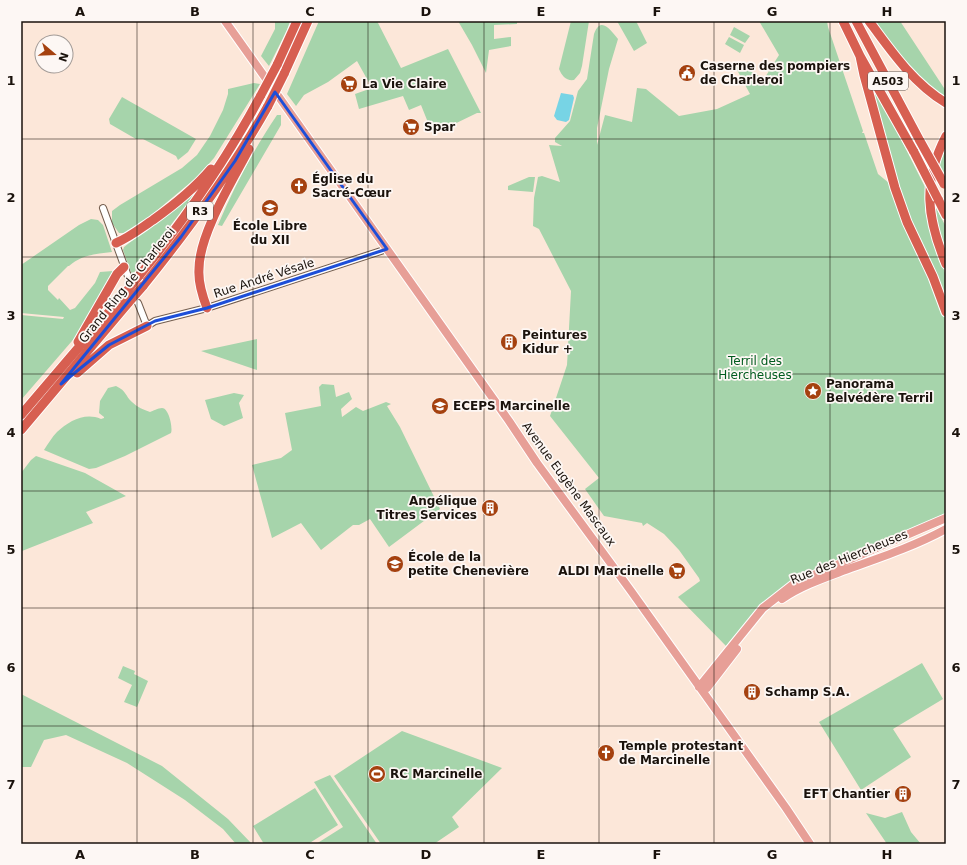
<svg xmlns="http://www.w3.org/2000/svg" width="967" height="865" font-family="'DejaVu Sans',sans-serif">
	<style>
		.green { fill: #a6d4ab }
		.water { fill: #77d4e5 }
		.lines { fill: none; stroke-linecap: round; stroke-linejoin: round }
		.minor-casing { stroke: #735d4e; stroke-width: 8 }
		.major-casing { stroke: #fff; stroke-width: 10 }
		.highway-casing { stroke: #fff; stroke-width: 11 }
		.minor { stroke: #fff; stroke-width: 6 }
		.major { stroke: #e79f97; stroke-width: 8 }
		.highway { stroke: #d75f51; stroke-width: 9 }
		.highway-bridge-casing { stroke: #fff; stroke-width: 11; stroke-linecap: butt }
		.highway-bridge { stroke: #d75f51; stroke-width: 9 }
		.marked { fill: none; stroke: #1d4ed8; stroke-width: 3; stroke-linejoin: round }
		.grid { fill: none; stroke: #1a120c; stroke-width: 1; stroke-opacity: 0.55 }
		.labels { text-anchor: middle; stroke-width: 3.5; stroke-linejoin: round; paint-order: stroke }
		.shield { fill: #fdf7f4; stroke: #5e5752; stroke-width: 1 }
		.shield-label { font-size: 11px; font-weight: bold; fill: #1a120c }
		.poi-label { font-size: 12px; font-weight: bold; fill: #1a120c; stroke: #fdf7f4; text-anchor: start }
		.street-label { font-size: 12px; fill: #1a120c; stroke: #fdf7f4 }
		.park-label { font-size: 12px; fill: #005b1e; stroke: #fdf7f4 }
		.neatline { fill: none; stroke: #1a120c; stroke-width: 1.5 }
		.grid-label { font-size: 13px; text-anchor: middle; font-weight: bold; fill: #1a120c }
	</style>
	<rect width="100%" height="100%" fill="#fce7d9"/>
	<!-- green -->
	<path class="green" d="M275,21H290L287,30L269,66L261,56L275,29Z
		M319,21H377L401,68L448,49L481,113H477L442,130L437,122L429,125L421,105L409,110L403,96L359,109L355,94L372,88L357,61L328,82L304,95L296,106L287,94Z
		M458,21H517V24L494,25V39L511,37V46L489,50L486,73L472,45Z
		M571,21H589L582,66L580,73L574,80C566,81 562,76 559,69Z
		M617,21H636L647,43L634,51Z
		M759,21H827L828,27L863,131L862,133H864L878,174L895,188L946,312V518L831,567L753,614L726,646L678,597L700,581L699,578L679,550L664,534L647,523L643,526L642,523L604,516L585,489L599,478L550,416L567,365L571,291L539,229L533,226L534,198L538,177L542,176L560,182L549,145L562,146L555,142V138L570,121L578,91L587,79L594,34C601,15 611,31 618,39L609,69L597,128V145L605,115L632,122L637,88L646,89L679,116L717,109L750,94L736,68L740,65L764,79L779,55Z
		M873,21H900L946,91V98L923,86Z
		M734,27L750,36L745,43L730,35Z
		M729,37L744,45L740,53L725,44Z
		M869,76L926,189L925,210L934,241L946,276V301L897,186Z
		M254,83L260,84L214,158L197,177L130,233H119L112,223V211L120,205L182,168L197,155L210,136L223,110L228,94V89Z
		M122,97L196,139L188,152L178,160L176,156L143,139H136L110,124L109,119Z
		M277,115H281V125L222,226L218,225C234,187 254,149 277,115Z
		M946,145V177L939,163Z
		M529,177H535L533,192L508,190V186Z
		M198,190L132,275L123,250L124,247Z
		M934,204L946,227V256L939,240Z
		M91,219L98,220L103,225L112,252C96,254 81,255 69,266H68L48,286V290L58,300L59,298L70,310L75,308L95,283L100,272L113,271L78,334L21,400V315L63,319L64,317L21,313V265L79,225Z
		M257,339V370L201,351Z
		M322,384L334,385L336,397L349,392L352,399L341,409L342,417L356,407L363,411L386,402L391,404L387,406L400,427L440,509L389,547L370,519L359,525H353L321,550L301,523L272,538L252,465L281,458L292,450L285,413L321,406L319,387Z
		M116,386C127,391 125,396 132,402C137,407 144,410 150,412C153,411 158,408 162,408C169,408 173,428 171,433L125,456L96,468L89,469L44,450C48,444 52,437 57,432C69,421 85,412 101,419L104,418V417L99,413L100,401L108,388Z
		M234,393L244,395L239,403L243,418L224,426L211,419L205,400Z
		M36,456L85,473L126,496L86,512L93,523L22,551L21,473L31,460Z
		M922,663L943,699L893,729L911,757L861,790L819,722Z
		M123,666L135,671L134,674L148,681L137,707L124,702L132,685L118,678Z
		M21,694L162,766L228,819L252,844H236L223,829L185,800L127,763L66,735L44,740L31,767H21Z
		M402,731L502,768L452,817L459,827L434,844H381L334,776Z
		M330,775L377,844H316L343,827L314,782Z
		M315,788L338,825L308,844H264L253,826Z
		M902,812L911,832L921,844H887L866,813L885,818Z"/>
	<!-- water -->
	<path class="water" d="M561,93L573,95L574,98L569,120L566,122L557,120L554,116Z"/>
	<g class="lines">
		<!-- minor casing -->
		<g class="minor-casing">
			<path id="minor" d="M103,208L129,279
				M138,303L147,326L155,321L207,308L387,249"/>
		</g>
		<!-- major casing -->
		<g class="major-casing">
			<path id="major" d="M225,21L509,421L537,463L631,591L786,808L810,844
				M782,599C799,587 821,579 840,572C876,559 913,547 946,529
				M699,687L763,608L795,583L946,518
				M699,687L707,688L737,649"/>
		</g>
		<!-- highway casing -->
		<g class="highway-casing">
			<path id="highway" d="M843,21L860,56L914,152
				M856,21L920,141
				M869,21C891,51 913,83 946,103
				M860,56L864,75L895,188L907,222L933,277L946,312
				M277,65L297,21
				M284,74L308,21
				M946,136C922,182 927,218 946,264
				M938,199L946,215
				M116,243C130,237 141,228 153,220C174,205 194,189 211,169
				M139,276C185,219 227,159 261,95
				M143,286C189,229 232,170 268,106
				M207,308C202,295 198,282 199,269C199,234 233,180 249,149
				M78,342L117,274L124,267
				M77,373L109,345L147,326
				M21,415L126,292
				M21,430L129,302"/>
		</g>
		<!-- minor -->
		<use href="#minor" class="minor"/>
		<!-- major -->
		<use href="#major" class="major"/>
		<!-- highway -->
		<use href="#highway" class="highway"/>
		<!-- highway-bridge casing -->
		<g class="highway-bridge-casing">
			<path id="highway-bridge" d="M261,95L277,65
				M268,106L284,74
				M920,141L944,184
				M914,152L938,199
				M126,292L139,276
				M129,302L143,286"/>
		</g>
		<!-- highway-bridge -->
		<use href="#highway-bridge" class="highway-bridge"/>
	</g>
	<!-- marked area -->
	<path class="marked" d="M275,92L387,249L207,308L155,321L109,345L61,384L181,237L235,161Z"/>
	<!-- grid -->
	<path class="grid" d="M137,21V844M253,21V844M368,21V844M484,21V844M599,21V844M714,21V844M830,21V844M21,139H946M21,257H946M21,374H946M21,491H946M21,608H946M21,726H946"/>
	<!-- icons -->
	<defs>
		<g id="civic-disc" transform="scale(0.9)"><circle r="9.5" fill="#a5410f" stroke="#fdf7f4"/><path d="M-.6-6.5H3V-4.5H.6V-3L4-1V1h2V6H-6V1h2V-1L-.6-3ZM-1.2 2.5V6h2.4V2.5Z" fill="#fff"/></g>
		<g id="supermarket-disc" transform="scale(0.9)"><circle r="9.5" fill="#a5410f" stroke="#fdf7f4"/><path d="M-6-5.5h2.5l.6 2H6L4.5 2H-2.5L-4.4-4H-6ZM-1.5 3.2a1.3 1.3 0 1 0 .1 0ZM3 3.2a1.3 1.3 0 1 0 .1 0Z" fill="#fff"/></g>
		<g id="church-disc" transform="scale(0.9)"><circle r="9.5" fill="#a5410f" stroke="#fdf7f4"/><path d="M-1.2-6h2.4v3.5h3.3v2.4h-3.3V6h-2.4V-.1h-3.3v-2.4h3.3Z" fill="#fff"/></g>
		<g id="school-disc" transform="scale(0.9)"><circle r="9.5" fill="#a5410f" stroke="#fdf7f4"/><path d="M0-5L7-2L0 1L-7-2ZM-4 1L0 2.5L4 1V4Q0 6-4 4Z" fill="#fff"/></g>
		<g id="building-disc" transform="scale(0.9)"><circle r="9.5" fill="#a5410f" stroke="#fdf7f4"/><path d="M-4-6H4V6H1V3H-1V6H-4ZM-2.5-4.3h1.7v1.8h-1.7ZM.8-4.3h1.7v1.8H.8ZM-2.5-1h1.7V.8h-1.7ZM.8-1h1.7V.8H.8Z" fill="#fff"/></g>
		<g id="sight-disc" transform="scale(0.9)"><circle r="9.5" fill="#a5410f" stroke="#fdf7f4"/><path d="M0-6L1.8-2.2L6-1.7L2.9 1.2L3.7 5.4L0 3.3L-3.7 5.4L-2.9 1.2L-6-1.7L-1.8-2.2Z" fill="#fff"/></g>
		<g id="university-disc" transform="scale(0.9)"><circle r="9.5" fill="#a5410f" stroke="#fdf7f4"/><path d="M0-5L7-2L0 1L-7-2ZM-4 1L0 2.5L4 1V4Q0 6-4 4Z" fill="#fff"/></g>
		<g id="stadium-disc" transform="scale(0.9)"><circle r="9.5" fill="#a5410f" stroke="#fdf7f4"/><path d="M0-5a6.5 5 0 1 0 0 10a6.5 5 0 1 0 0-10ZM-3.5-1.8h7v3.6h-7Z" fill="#fff"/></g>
	</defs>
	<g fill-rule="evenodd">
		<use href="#civic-disc" x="687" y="73"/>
		<use href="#supermarket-disc" x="349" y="84"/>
		<use href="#supermarket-disc" x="411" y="127"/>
		<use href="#church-disc" x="299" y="186"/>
		<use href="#school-disc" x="270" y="208"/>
		<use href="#building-disc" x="509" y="342"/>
		<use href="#sight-disc" x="813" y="391"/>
		<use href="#university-disc" x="440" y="406"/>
		<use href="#building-disc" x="490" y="508"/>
		<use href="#school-disc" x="395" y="564"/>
		<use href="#supermarket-disc" x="677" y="571"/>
		<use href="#building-disc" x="752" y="692"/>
		<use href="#church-disc" x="606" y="753"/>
		<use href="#stadium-disc" x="377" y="774"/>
		<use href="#building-disc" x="903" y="794"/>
	</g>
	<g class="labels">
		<!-- shield labels -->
		<g class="shield">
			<rect x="868" y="72" width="40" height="18" rx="3"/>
			<rect x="187" y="202" width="26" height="18" rx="3"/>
		</g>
		<g class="shield-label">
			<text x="888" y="85">A503</text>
			<text x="200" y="215">R3</text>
		</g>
		<!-- poi labels -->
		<g class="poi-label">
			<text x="700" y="70">Caserne des pompiers<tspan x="700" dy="14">de Charleroi</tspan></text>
			<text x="362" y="88">La Vie Claire</text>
			<text x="424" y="131">Spar</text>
			<text x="312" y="183">Église du<tspan x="312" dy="14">Sacré-Cœur</tspan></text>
			<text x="270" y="230" text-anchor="middle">École Libre<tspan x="270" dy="14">du XII</tspan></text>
			<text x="522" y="339">Peintures<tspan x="522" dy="14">Kidur +</tspan></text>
			<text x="826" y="388">Panorama<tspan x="826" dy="14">Belvédère Terril</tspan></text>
			<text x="453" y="410">ECEPS Marcinelle</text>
			<text x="477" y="505" text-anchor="end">Angélique<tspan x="477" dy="14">Titres Services</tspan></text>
			<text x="408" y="561">École de la<tspan x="408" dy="14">petite Chenevière</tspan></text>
			<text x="664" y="575" text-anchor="end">ALDI Marcinelle</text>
			<text x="765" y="696">Schamp S.A.</text>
			<text x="619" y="750">Temple protestant<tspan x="619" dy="14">de Marcinelle</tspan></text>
			<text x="390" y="778">RC Marcinelle</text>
			<text x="890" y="798" text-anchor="end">EFT Chantier</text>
		</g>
		<!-- street labels -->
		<g class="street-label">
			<text transform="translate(264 278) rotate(-18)" y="4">Rue André Vésale</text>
			<text transform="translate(127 285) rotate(-51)" y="4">Grand Ring de Charleroi</text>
			<text transform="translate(569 484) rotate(54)" y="4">Avenue Eugène Mascaux</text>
			<text transform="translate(849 557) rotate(-22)" y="4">Rue des Hiercheuses</text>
		</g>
		<!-- park labels -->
		<g class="park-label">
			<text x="755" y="365">Terril des<tspan x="755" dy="14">Hiercheuses</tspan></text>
		</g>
	</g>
	<!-- border -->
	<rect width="967" height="865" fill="none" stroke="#fdf7f4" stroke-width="44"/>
	<!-- north arrow -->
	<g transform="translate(54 54) rotate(109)"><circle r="19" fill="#fdf7f4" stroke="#a29b97"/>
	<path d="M0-3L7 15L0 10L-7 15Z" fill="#a5410f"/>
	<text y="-6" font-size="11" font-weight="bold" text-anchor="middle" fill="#1a120c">N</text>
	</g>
	<rect x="22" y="22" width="923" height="821" class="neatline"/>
	<g class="grid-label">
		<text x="80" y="16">A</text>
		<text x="195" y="16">B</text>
		<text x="310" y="16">C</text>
		<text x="426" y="16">D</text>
		<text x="541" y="16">E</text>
		<text x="657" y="16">F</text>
		<text x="772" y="16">G</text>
		<text x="887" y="16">H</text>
		<text x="11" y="85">1</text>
		<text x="956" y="85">1</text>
		<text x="11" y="202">2</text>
		<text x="956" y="202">2</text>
		<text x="11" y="320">3</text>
		<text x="956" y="320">3</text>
		<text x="11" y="437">4</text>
		<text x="956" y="437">4</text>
		<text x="11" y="554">5</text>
		<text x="956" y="554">5</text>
		<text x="11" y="672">6</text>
		<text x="956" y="672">6</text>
		<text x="11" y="789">7</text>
		<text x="956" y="789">7</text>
		<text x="80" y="859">A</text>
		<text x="195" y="859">B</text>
		<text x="310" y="859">C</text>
		<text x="426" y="859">D</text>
		<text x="541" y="859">E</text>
		<text x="657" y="859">F</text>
		<text x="772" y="859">G</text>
		<text x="887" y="859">H</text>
	</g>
</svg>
